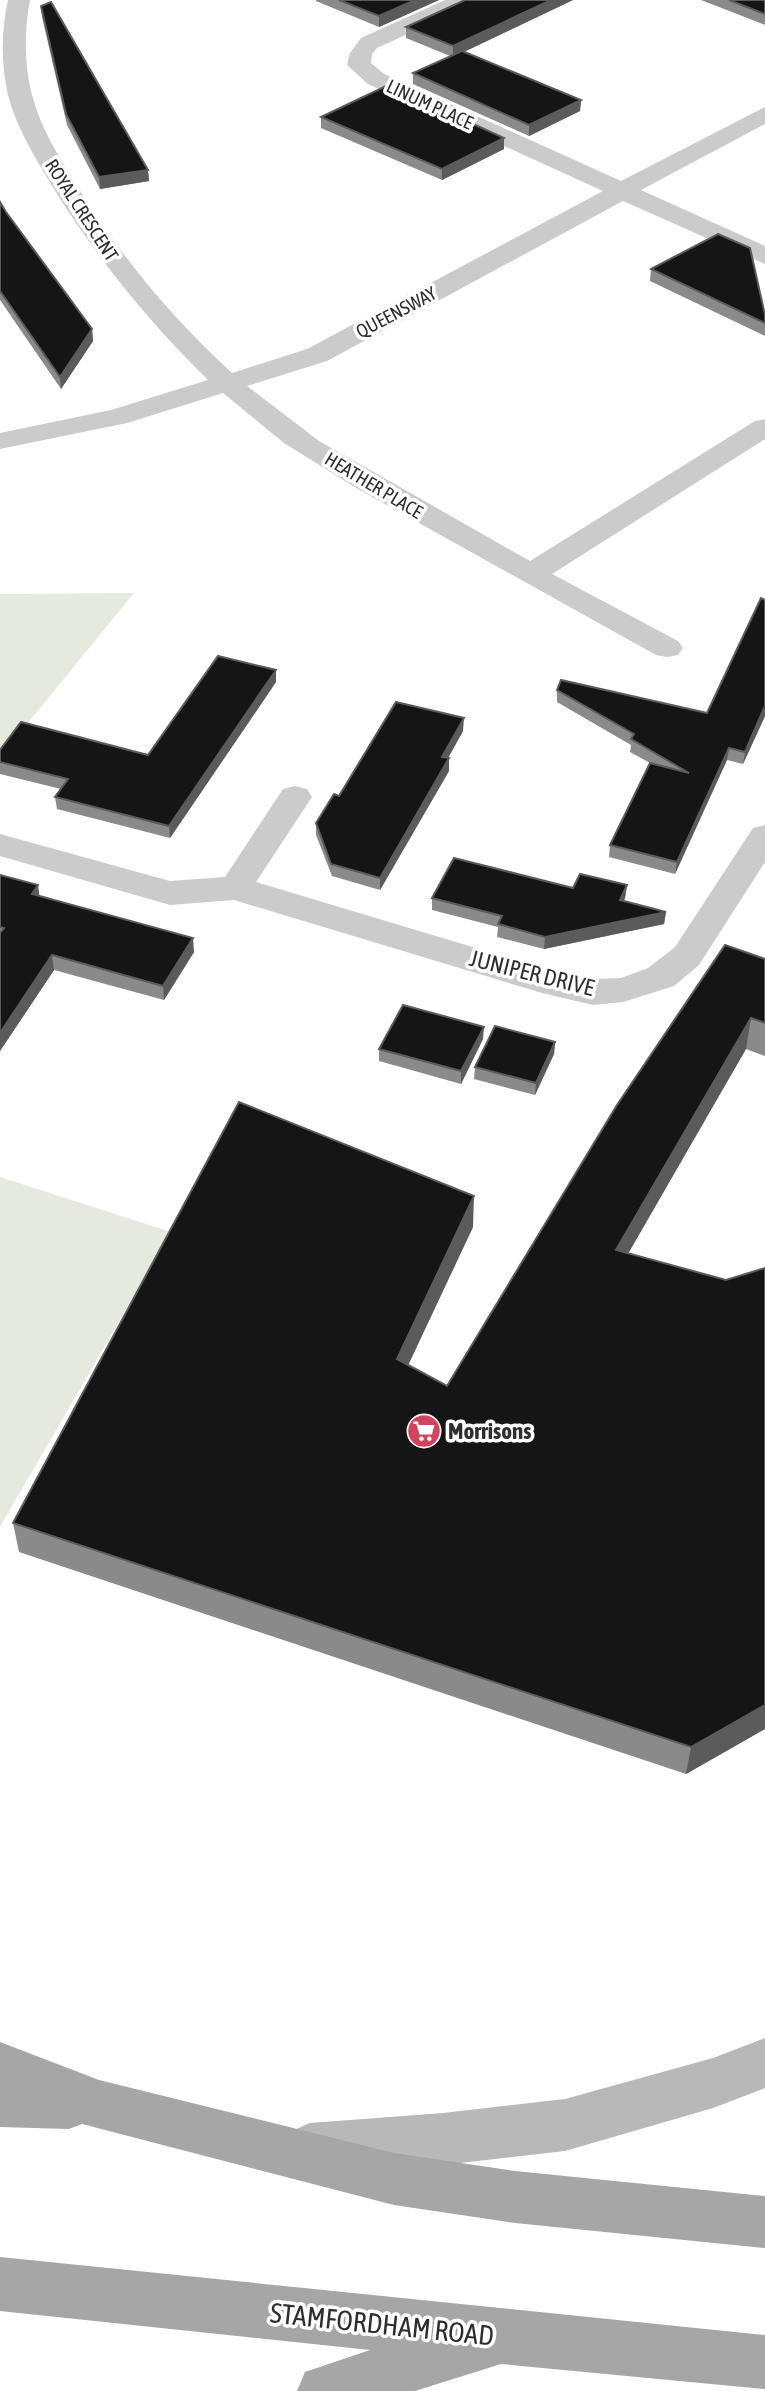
<svg xmlns="http://www.w3.org/2000/svg" width="765" height="2391" font-family="'Asap Condensed',sans-serif">
	<style>
		.green { fill: #e6eade }
		.lines { fill: none; stroke-linecap: round; stroke-linejoin: round }
		.street { fill: #cbcbcb; fill-rule: evenodd }
		.secondary { fill: #b8b8b8; fill-rule: evenodd }
		.primary { fill: #a6a6a6; fill-rule: evenodd }
		.wall { fill: #8a8a8a }
		.shaded-wall { fill: #5b5b5b }
		.building { fill: #151515; stroke: #5b5b5b; stroke-width: 2 }
		.labels { text-anchor: middle; stroke-width: 7; stroke-linejoin: round; paint-order: stroke }
		.far-street-label { font-size: 19px; fill: #2e2e2e; stroke: #fff }
		.street-label { font-size: 23px; fill: #2e2e2e; stroke: #fff }
		.poi-label { font-size: 23px; font-weight: bold; fill: #2e2e2e; stroke: #fff; text-anchor: start }
		.near-street-label { font-size: 28px; fill: #2e2e2e; stroke: #fff }
	</style>
	<rect width="100%" height="100%" fill="#fff"/>
	<!-- green -->
	<path class="green" d="M134,593L0,757V594Z
		M0,1177L171,1232L0,1527Z"/>
	<g class="lines">
		<!-- street -->
		<path class="street" d="M8,0H30C24,31 24,64 32,95C40,126 57,154 74,181C117,252 170,316 232,373L307,349L603,191L368,84L347,65L350,53L361,38L445,0H474L471,5L377,48L372,54L371,63L384,74L621,181L765,107V124L641,190L765,246V264L623,201L327,361L247,386L319,441L530,561L755,421L765,419V439L552,574L678,641L683,648L678,655L667,657L656,655L358,489L284,443L223,393L127,423L0,449V433L111,410L208,380C147,320 94,255 49,181C33,154 16,126 8,95C1,64 1,31 8,0Z
			M295,786L307,789L312,797L256,882L556,972L593,979L621,978L648,968L675,947L753,828L765,825V862L699,965L674,986L623,1002L593,1005L542,993L234,900L170,905L0,856V834L170,881L225,877L283,789Z"/>
		<!-- secondary -->
		<path class="secondary" d="M765,2038V2088L713,2108L565,2151L443,2165L310,2175L292,2167L284,2149L292,2131L310,2123L443,2113L565,2099L713,2058Z"/>
		<!-- primary -->
		<path class="primary" d="M0,2042L99,2080L394,2153L515,2171L765,2196V2248L515,2223L394,2205L82,2124L69,2129L0,2127Z
			M0,2257L765,2335V2389L501,2364L415,2391H297L305,2372L370,2350L0,2311Z"/>
	</g>
	<!-- wall -->
	<path class="wall" d="M316,0H439L379,27L316,1Z
		M465,0H573L464,52L581,100L580,111L529,136L413,84V73L450,56L406,38V27Z
		M701,0H765V25Z
		M41,6L148,170L149,181L100,189L67,125L42,17Z
		M321,117L504,138V149L442,180L321,128Z
		M0,202L6,212L92,329L93,341L61,389L0,300Z
		M651,269L765,315V336L650,281Z
		M765,600V716L743,764L727,760L675,874L609,857L610,845L650,763L630,752L631,745L557,702V690L707,713Z
		M276,670V682L170,838L57,809L55,797L61,789L0,774V750L148,755Z
		M463,731L448,758H449V771L380,890L332,876L316,835V823Z
		M0,875L38,885L39,896L194,952L164,1000L54,970L0,1051Z
		M627,885L625,898L624,901L666,912L664,924L544,949L497,937L498,927L432,910V898Z
		M765,959V1056L746,1049L628,1253L726,1280L765,1729L686,1774L19,1552L13,1523L473,1227L408,1365L447,1386Z
		M483,1039L461,1084L379,1061V1049Z
		M555,1042L554,1054L535,1095L474,1079L475,1067Z"/>
	<!-- shaded-wall -->
	<path class="shaded-wall" d="M415,0H439L379,27V16Z
		M551,0H573L453,57V46Z
		M581,100L580,111L529,136V125Z
		M504,138V149L442,180V169Z
		M148,170L149,181L100,189L99,177Z
		M92,329L93,341L61,389L60,377Z
		M276,670V682L170,838L169,826Z
		M765,706V716L743,764L745,752Z
		M464,718L463,731L442,769V757Z
		M729,748L727,760L675,874L677,862Z
		M449,758V771L380,890V878Z
		M38,885L40,900L32,894Z
		M627,885L625,898L618,912L620,900Z
		M666,912L664,924L544,949L545,937Z
		M193,938L194,952L164,1000L163,986Z
		M52,955L54,970L0,1051V1033Z
		M751,1018L746,1049L613,1280L616,1250Z
		M484,1027L483,1039L461,1084V1071Z
		M555,1042L554,1054L535,1095L536,1083Z
		M474,1196L473,1227L397,1389V1359Z
		M765,1705V1729L686,1774L691,1747Z"/>
	<!-- building -->
	<path class="building" d="M339,0H415L379,16Z
		M465,0H551L453,46L406,27Z
		M729,0H765V14Z
		M51,2L148,170L99,177L66,114L41,6Z
		M462,51L581,100L529,125L413,73Z
		M388,85L504,138L442,169L321,117Z
		M0,202L6,212L92,329L60,377L0,291Z
		M718,234L750,248L765,315V323L651,269Z
		M761,598L765,600V706L745,752L729,748L677,862L610,845L650,763L689,773L631,739L634,734L557,690L561,680L707,713Z
		M218,656L276,670L169,826L55,797L68,779L0,762V750L21,722L148,755Z
		M396,702L464,718L442,757L449,758L380,878L331,864L316,823L334,794L339,796Z
		M454,858L573,888L580,874L627,885L620,900L666,912L545,937L498,924L502,916L432,898Z
		M0,875L38,885L32,894L193,938L163,986L52,955L0,1033V933L4,928L0,927Z
		M725,945L765,959V1023L751,1018L616,1250L726,1280L765,1268V1705L691,1747L13,1523L239,1102L474,1196L397,1359L447,1386L617,1105Z
		M403,1005L484,1027L461,1071L379,1049Z
		M495,1026L555,1042L536,1083L475,1067Z"/>
	<!-- icons -->
	<defs>
		<g id="supermarket-disc" transform="scale(1.75)"><circle r="9.5" fill="#d2445d" stroke="#fff"/><path d="M-6-5.5h2.5l.6 2H6L4.5 2H-2.5L-4.4-4H-6ZM-1.5 3.2a1.3 1.3 0 1 0 .1 0ZM3 3.2a1.3 1.3 0 1 0 .1 0Z" fill="#fff"/></g>
	</defs>
	<g fill-rule="evenodd">
		<use href="#supermarket-disc" x="424" y="1431"/>
	</g>
	<g class="labels">
		<!-- far-street labels -->
		<g class="far-street-label">
			<text transform="translate(430 104) rotate(25)" y="7">LINUM PLACE</text>
			<text transform="translate(82 210) rotate(57)" y="7">ROYAL CRESCENT</text>
			<text transform="translate(396 312) rotate(-28)" y="7">QUEENSWAY</text>
			<text transform="translate(374 485) rotate(31)" y="7">HEATHER PLACE</text>
		</g>
		<!-- street labels -->
		<g class="street-label">
			<text transform="translate(532 973) rotate(14)" y="8">JUNIPER DRIVE</text>
		</g>
		<!-- poi labels -->
		<g class="poi-label">
			<text x="448" y="1439">Morrisons</text>
		</g>
		<!-- near-street labels -->
		<g class="near-street-label">
			<text transform="translate(382 2324) rotate(6)" y="10">STAMFORDHAM ROAD</text>
		</g>
	</g>
</svg>
